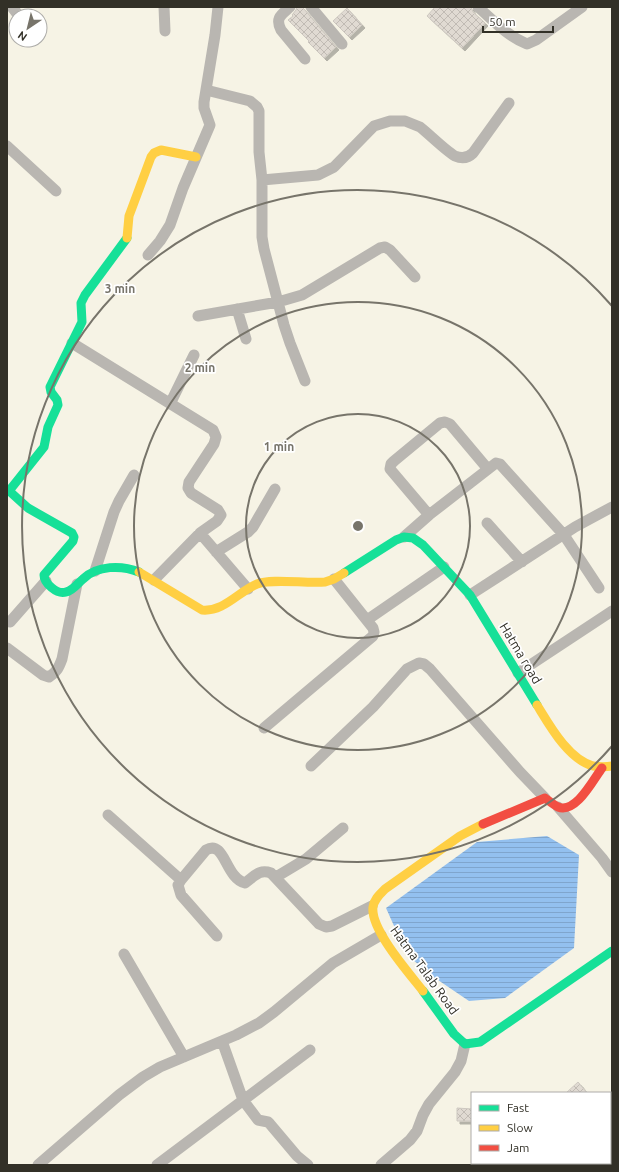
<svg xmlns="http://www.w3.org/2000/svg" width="619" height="1172" font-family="Ubuntu,sans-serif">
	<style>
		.water { fill: url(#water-rules) }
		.building { fill: url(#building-cross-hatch); stroke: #cdc8c0; filter: url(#shadow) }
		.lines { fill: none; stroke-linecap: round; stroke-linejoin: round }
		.lane { stroke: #b9b6b1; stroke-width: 5.5 }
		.street { stroke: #b9b6b1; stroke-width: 11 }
		.fast { stroke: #16e098; stroke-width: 9 }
		.slow { stroke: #ffcf43; stroke-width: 9 }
		.jam { stroke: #f24e42; stroke-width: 9 }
		.ring { fill: none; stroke: #77746a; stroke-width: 2 }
		.labels { text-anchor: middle; stroke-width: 3.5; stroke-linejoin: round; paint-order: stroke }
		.street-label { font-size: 13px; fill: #323027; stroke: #fff }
		.centre { fill: #77746a; stroke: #fff; stroke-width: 2 }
		.ring-label { font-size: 12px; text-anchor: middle; font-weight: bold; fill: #77746a; stroke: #fff; stroke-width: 3.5; stroke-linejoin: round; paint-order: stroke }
	</style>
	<defs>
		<pattern id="water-rules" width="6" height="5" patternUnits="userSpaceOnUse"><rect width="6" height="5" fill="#93c0ef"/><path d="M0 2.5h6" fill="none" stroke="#7fa5cd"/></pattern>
		<pattern id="building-cross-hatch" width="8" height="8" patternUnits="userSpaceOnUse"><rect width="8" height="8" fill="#e0dad2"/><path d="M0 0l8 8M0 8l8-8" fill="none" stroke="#c1bbb4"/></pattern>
		<filter id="shadow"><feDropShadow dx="3" dy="3" stdDeviation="0" flood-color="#0004"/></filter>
	</defs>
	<rect width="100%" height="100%" fill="#f6f3e5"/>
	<!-- water -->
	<path class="water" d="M547,836L579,855L574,948L505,998L469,1001L435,978L407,955L386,908L477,842Z"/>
	<!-- building -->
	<path class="building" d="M297,7H302L304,9L336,47L324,58L308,42L309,41L288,20L293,16L292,15L296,10Z
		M435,7H471L473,12L485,23L462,48L427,16Z
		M347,8L362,25L349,37L333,21Z
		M578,1082L587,1093H566Z
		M457,1108L472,1109V1121H457Z"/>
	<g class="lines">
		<!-- lane -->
		<path class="lane" d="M538,1163L539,1165"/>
		<!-- street -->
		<path class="street" d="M12,7L19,16
			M164,7L165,31
			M290,7C281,15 275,18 281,30L305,59
			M311,7L342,44
			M478,7C495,22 506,35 527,44L536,40L582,7
			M206,90L250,101L257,107L259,111V152L262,180V237L264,249L284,325L290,343L305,381
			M7,146L56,191
			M262,180L318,175L334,167L374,126L390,121H405L420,127C429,134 446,151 455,156C462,159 468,158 473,153L509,103
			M148,255L160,241L170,225L183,188L210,125L204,108V102L215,35L218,7
			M237,309L246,339
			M198,316L278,302L302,295L380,248L385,247L390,250L415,277
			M72,343L213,430L216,437L214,444L189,482L188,488L191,493L218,510L221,515L217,521L200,533
			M170,404L194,355
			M429,515L390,469L391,464L394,461L440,423L445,422L450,424L487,468
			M487,523L522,562
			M404,537L429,515L496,463L500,464L564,535L599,588
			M216,552L248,532L253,527L275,489
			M95,571L114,512L119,501L134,475
			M154,580L200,533L248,589
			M470,595L575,527L612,507
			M367,620L444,567
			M10,622L46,581
			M7,648L43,675L49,677C57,672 59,667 62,659L77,584
			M518,673L612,611
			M264,728L373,636L374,632L373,628L334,579
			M311,766L373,707L407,669L419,663L424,664L430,669L520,772L545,798
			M558,807L602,858L612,872
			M108,815L181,880L206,850C225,839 225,878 245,883C255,876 259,869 271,873L319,924L326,927L332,926L372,906
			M276,877L306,859L343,828
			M181,880L178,885L181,895L217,936
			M124,954L184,1057
			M222,1041L243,1100L258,1120L268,1122L270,1124L297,1156L308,1165
			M38,1165L119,1095L143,1077L160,1067L236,1035L259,1023L274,1012L333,963L381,935
			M157,1165L310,1050
			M381,1165L410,1140L417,1131L423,1115L429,1104L455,1072L461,1061L465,1044"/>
		<!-- fast -->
		<path class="fast" d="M7,489L28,508L72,533L74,537L73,541L44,575C44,583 57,595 66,592C73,591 78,583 83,579C97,565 122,565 139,572
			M9,491L44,447L48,427L58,405L57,400L51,392L50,387L82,322L81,303L85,295L127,238
			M344,573L396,540L404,537L413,538L423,545L470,595L537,705
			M423,991L454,1034L465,1044L480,1042L612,951"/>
		<!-- slow -->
		<path class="slow" d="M127,238L129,216L151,157L154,153L161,150L196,157
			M139,572L202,610C224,612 238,592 257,584C272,578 307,584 325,582L334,579L344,573
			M537,705C550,726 568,759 593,766C600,767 606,767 612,766
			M423,991C409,973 370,929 373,907C374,899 380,894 385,889L460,836L483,824"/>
		<!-- jam -->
		<path class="jam" d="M483,824L545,798C549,801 554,805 558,807C576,814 593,780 602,768"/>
	</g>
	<!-- distance rings -->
	<g class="ring">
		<circle cx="358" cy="526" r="112"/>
		<circle cx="358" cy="526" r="224"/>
		<path d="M612 746A336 336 0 1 1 612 306"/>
	</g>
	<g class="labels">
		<!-- street labels -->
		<g class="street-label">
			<text transform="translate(521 653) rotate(59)" y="5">Hatma road</text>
			<text transform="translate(425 970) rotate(54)" y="5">Hatma Talab Road</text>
		</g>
	</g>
	<circle cx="358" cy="526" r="6" class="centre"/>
	<g class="ring-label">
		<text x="120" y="293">3 min</text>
		<text x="200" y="372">2 min</text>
		<text x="279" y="451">1 min</text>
	</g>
	<!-- border -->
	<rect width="619" height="1172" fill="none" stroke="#323027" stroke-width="16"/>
	<!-- legend -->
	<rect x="471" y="1092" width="140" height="72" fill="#ffffff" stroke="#adaca9"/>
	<rect x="479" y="1105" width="20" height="6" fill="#16e098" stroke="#adaca9"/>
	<text x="507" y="1112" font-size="12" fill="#323027">Fast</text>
	<rect x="479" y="1125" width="20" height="6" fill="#ffcf43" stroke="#adaca9"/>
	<text x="507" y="1132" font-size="12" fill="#323027">Slow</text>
	<rect x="479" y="1145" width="20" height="6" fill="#f24e42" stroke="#adaca9"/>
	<text x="507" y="1152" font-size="12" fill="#323027">Jam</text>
	<!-- north arrow -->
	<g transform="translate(28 28) rotate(215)"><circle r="19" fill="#ffffff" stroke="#adaca9"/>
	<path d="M0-3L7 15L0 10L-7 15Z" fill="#77746a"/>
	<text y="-6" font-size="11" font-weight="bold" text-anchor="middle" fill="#323027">N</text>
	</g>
	<!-- scale -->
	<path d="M483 26v6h70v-6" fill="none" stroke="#323027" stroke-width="2"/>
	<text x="489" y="26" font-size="12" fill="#323027" stroke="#ffffff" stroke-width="3" paint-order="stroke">50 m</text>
</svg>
